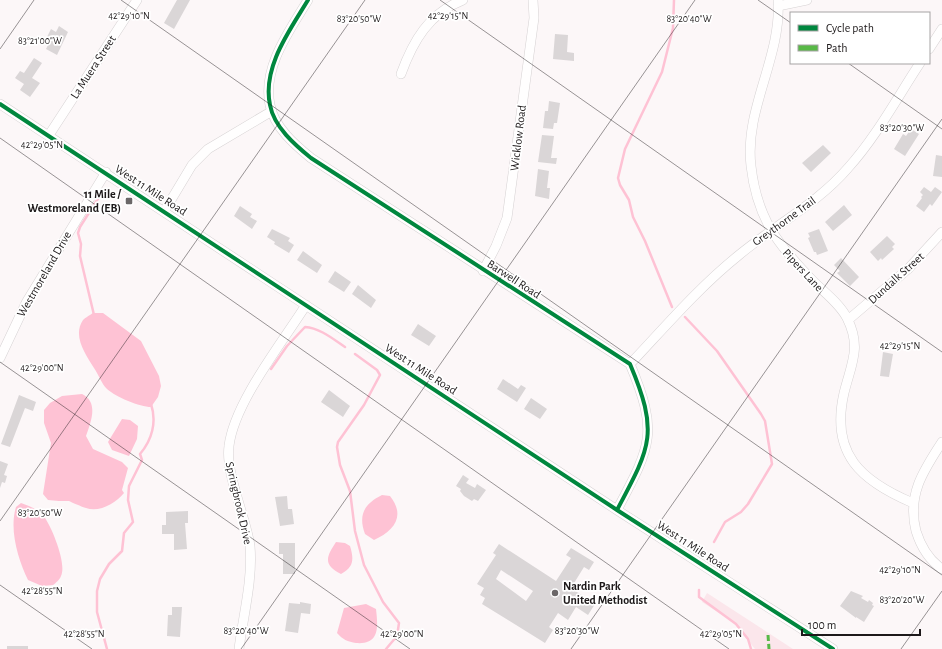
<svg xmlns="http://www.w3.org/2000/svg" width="942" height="649" font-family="'Alegreya Sans',sans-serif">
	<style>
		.green { fill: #fbe6eb }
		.water { fill: #fec2d4 }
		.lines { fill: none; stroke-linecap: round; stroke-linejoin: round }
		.stream { stroke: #fec2d4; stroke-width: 2.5 }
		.building { fill: #dad6d7; fill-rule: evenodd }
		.minor-casing { stroke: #d6d2d3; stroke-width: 10 }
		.minor { stroke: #fffefe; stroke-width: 9 }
		.quiet { stroke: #58b947; stroke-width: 3; stroke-dasharray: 6 3; stroke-linecap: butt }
		.cycleway-casing { stroke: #fff; stroke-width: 6 }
		.cycleway { stroke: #00873e; stroke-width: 4 }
		.ticks { fill: none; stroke: #1d191a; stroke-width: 1; stroke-opacity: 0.45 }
		.poi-dot { fill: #6b6768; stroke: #fff; stroke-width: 1.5 }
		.labels { text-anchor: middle; stroke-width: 3.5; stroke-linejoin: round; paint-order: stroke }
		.street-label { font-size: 12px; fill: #1d191a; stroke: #fff }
		.poi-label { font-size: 12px; font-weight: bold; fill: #1d191a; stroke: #fff; text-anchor: end }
		.ticks-label { font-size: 10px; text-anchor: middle; fill: #1d191a; stroke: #fff; stroke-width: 3.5; stroke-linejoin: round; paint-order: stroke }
	</style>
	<rect width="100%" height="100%" fill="#fcf7f8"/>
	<!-- green -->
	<path class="green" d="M707,593L793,649H755L733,622L702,602Z"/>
	<!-- water -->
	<path class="water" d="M93,313H103L141,341L159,376L161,386L158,397L151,407C140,407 116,397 107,389C101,383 99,375 94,368C86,355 72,336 83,320C85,318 90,315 93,313Z
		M82,394C99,402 91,422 86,436L93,449L122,462L128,468L122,490L124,493C116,503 99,513 86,508C82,507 71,502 69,501C63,501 55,501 48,500L43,494L51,443L44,423V410L50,403L62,396Z
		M122,419L130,420L138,426L137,439L129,456L112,450L108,442Z
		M382,495L390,496C406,516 394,531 374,540L365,534C358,515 364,504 382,495Z
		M21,503C30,506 39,510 45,518C52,528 67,564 61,576C60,579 56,583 53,585L42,586L28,580C18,559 9,530 16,507Z
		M336,542L345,543L350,546C354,559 354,567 341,574C323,565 326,557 336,542Z
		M366,604L376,609C378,627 380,645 356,643C348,642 342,639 337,633L344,608Z"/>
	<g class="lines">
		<!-- stream -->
		<path class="stream" d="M672,307L645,241L633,217L629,200L620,185L618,178L625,149L662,72L673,28L674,0
			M94,315L80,256L81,244L78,233L80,227L99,197L106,195
			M685,317L717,351L761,414L765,421L772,464L748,504L741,512L725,522L714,542
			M355,354L377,370L380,375L364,405L338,442L337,447L340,465L350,491L355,531L364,565L383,602L399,623L397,636L386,649
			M271,369L287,346L305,327C320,328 333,339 345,347
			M699,590V597L736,624L748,639L751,649
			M107,649L97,612V591L100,579L109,564L122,551L124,533L133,522L128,500L129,486L142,460L140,454C152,440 157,422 151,404"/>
	</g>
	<!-- building -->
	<path class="building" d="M177,0H190L174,29L164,23Z
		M59,26L68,32L57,55L46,49L51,39L47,37L51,29L56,32Z
		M555,34L568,35L567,52L574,53V61L553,59Z
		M34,58L42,63L32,78L40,83L30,97L20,90L24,84L15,78L20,71L24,73Z
		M549,101L560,103L557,123H554L553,129L543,128L545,111H548Z
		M911,129L919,134L905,156L894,149L903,134L906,136Z
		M542,135L554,136L551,158H557L556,164L538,162Z
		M823,145L831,153L811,172L802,163Z
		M936,155L942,156V177L933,176Z
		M538,169L549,171L547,188H550L549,199L535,196Z
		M924,187L931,192L935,187L942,192L932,206L930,204L924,212L916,206L922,198L921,197L923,195L920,192Z
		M844,205L852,215L833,231L825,222Z
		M240,206L252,214L250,217L257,221L252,229L234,216Z
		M272,229L290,238L288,241L294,245L289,253L274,244L275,242L267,237Z
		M819,229L828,251L817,255L816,252H814L808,238L810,237L808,233Z
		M887,236L895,244L892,247L894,249L882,260L881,258L878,261L870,252Z
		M303,251L322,265L317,273L297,260Z
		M841,258L859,277L850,286L837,273L840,271L834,265Z
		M335,271L351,282L344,292L328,282Z
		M358,285L376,300L371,308L352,294Z
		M418,324L436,336L429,346L411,335Z
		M883,352L893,354L889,377L880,376Z
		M503,379L518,389L521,385L526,388L517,402L497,389Z
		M329,390L350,406L343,417L321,402Z
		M19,395L36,402L33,411L25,408L10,447L1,444Z
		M531,398L547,409L540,419L524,409Z
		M0,461L8,464L4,475L7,476L5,483L2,482L0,488Z
		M463,475L469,479L466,483L475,488L477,484L486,490L478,501L474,499L472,501L464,496L460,491L461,489L456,486Z
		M287,496L288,509H292L294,524L280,526L275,497Z
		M188,511V523H185L187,549L174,550V534H162V525H166V512Z
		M279,543H295V574H283V554H279Z
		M499,544L556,581L571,558L566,555L571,548L594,562L589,570L584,567L571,588L595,604L588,615L576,607L568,620L558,613L549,627L553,630L545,643L482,604L485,598L480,595L484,588L477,584L496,555L493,553ZM501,570L533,591L526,601L496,579Z
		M851,591L863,596L861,598L868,602L869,600L873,603L872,605L874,606L864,622L856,617V618L840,606Z
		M300,602L311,604L310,614L301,613L298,633L285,631L289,603L300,604Z
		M172,607H182L180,637L167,636L168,615H172Z
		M7,646H28V649H7Z"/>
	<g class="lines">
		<!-- minor casing -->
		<g class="minor-casing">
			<path id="minor" d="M308,0C290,30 262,67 270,105C274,127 295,145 311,158L630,364C659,433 651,446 617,510
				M778,0C782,57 744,109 751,166C757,219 778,245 814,282C825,293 840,304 847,318C862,348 851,364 844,393C830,454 861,481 913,503
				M778,6L807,0
				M929,49L942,29
				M401,74C413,41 429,13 463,0
				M0,104L617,510L833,649
				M49,135L137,0
				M165,210L192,165L208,149L272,111
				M483,271L496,246L507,218L534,18L533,0
				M848,320L908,269L942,232
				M0,358L27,301L106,172
				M630,364C665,327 699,287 739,255C775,225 817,204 848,168C876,137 897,98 920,63
				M942,442C923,471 907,495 916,531C921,547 929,560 942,569
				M239,649C243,616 253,580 250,546C246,517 225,473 229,446C234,403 282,343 306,305"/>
		</g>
		<!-- minor -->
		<use href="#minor" class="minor"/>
		<!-- quiet -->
		<path class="quiet" d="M768,635L769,649"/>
		<!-- cycleway casing -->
		<g class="cycleway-casing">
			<path id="cycleway" d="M308,0C290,30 262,67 270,105C274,127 295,145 311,158L630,364C659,433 651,446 617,510
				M0,104L617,510L833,649"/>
		</g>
		<!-- cycleway -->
		<use href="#cycleway" class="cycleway"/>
	</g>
	<!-- ticks -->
	<path class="ticks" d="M121,0L942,575M440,0L942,352M758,0L791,23M0,49L34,0M848,63L942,129M0,138L729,649M0,362L410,649M0,521L365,0M0,585L92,649M241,649L695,0M571,649L942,119M901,649L942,591"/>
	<!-- markers -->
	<g class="poi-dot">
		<rect x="125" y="197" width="8" height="8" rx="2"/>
		<circle cx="555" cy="593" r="4"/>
	</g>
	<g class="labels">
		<!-- street labels -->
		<g class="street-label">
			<text transform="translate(93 67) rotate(-57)" y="4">La Muera Street</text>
			<text transform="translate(518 138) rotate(-83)" y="4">Wicklow Road</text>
			<text transform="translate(151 190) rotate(33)" y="4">West 11 Mile Road</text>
			<text transform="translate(784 221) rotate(-36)" y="4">Greythorne Trail</text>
			<text transform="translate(803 270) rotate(47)" y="4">Pipers Lane</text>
			<text transform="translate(44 274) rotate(-60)" y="4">Westmoreland Drive</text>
			<text transform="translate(896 278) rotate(-42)" y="4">Dundalk Street</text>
			<text transform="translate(514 279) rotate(33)" y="4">Barwell Road</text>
			<text transform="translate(421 369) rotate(33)" y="4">West 11 Mile Road</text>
			<text transform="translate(239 503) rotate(77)" y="4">Springbrook Drive</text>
			<text transform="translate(693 546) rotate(33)" y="4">West 11 Mile Road</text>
		</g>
		<!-- poi labels -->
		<g class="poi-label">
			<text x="121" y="198">11 Mile /<tspan x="121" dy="14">Westmoreland (EB)</tspan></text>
			<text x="563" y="590" text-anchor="start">Nardin Park<tspan x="563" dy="14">United Methodist</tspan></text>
		</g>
	</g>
	<g class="ticks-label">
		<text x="129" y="19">42°29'10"N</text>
		<text x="448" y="19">42°29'15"N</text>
		<text x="359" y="22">83°20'50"W</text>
		<text x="689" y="22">83°20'40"W</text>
		<text x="40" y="44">83°21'00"W</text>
		<text x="902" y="131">83°20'30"W</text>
		<text x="42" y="148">42°29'05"N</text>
		<text x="900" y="349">42°29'15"N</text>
		<text x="42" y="371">42°29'00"N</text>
		<text x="40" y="516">83°20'50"W</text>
		<text x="900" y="573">42°29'10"N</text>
		<text x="42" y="594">42°28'55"N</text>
		<text x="902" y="603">83°20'20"W</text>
		<text x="246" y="634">83°20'40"W</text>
		<text x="577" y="634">83°20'30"W</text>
		<text x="84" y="637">42°28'55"N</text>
		<text x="402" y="637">42°29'00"N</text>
		<text x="721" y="637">42°29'05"N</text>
	</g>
	<!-- legend -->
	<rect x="790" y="12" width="140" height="52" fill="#ffffff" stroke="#a5a3a3"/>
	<rect x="798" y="25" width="20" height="6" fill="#00873e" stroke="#a5a3a3"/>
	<text x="826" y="32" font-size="12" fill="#1d191a">Cycle path</text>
	<rect x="798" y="45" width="20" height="6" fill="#58b947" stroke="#a5a3a3"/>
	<text x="826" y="52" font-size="12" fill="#1d191a">Path</text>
	<!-- scale -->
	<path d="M802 629v6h118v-6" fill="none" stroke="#1d191a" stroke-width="2"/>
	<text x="808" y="629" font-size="12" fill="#1d191a" stroke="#ffffff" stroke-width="3" paint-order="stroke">100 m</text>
</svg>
